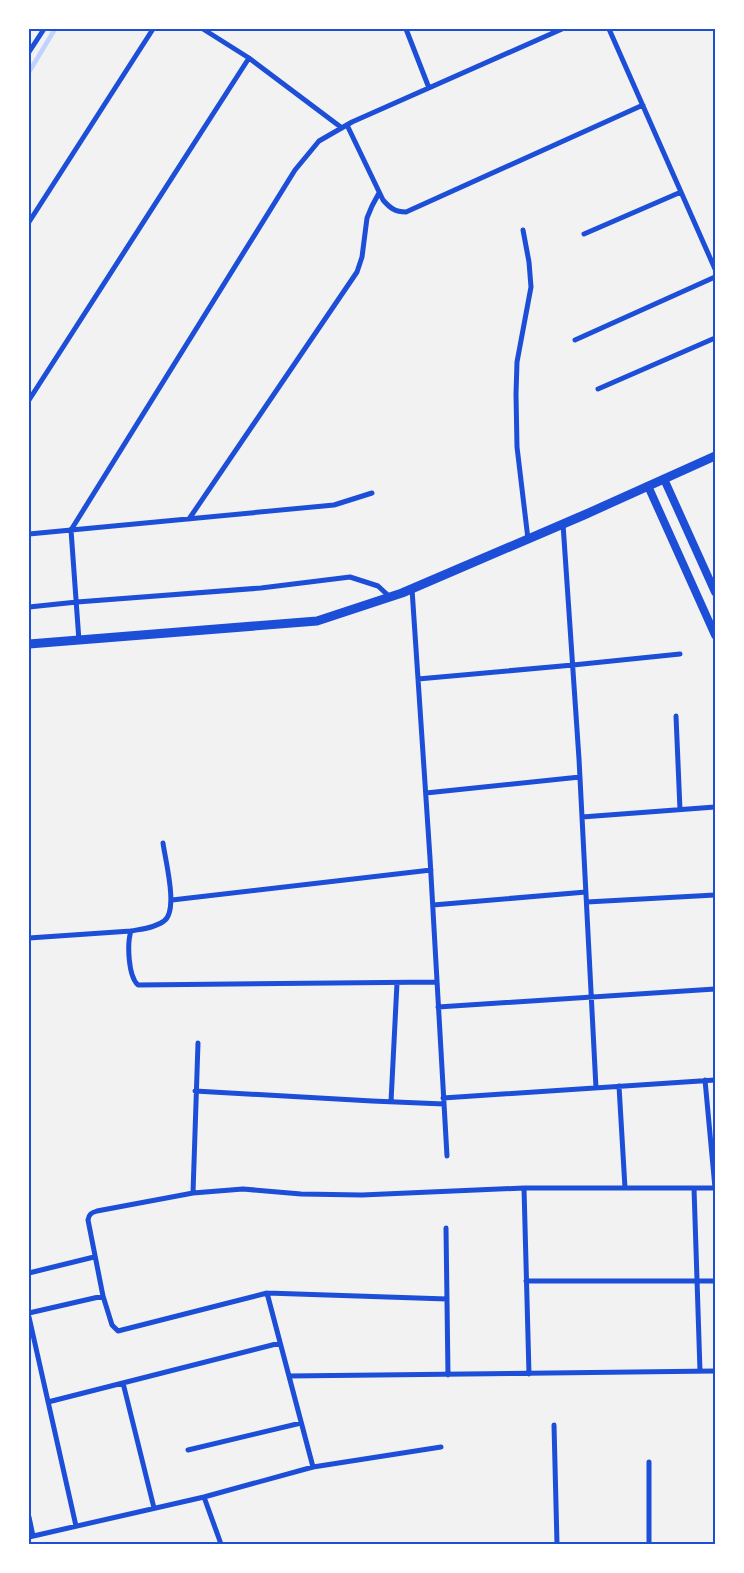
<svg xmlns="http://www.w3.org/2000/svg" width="744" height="1573" font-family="Ubuntu,sans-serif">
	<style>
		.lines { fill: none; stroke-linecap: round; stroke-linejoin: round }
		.stream { stroke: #bfd3fe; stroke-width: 4.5 }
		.minor { stroke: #1d4ed8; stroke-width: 5 }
		.tertiary { stroke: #1d4ed8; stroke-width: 8 }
		.secondary { stroke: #1d4ed8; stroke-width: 9 }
		.neatline { fill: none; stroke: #1d4ed8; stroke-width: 2 }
	</style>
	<rect width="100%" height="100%" fill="#f2f2f2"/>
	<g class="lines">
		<!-- stream -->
		<path class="stream" d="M29,72L55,29"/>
		<!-- minor -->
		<path class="minor" d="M203,29L249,58L342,128
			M406,29L429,88
			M609,29L715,269
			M29,52L44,29
			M347,125L383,200C390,208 395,212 406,212L643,105
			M29,222L153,29
			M523,230L529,262L531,287L517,362L516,394L517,447L528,539
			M584,234L681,192
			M575,340L715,277
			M598,389L715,338
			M29,400L249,58
			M189,519L357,272L362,257L367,218L372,206L379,193
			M563,524L579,759L596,1088
			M29,534L334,505L372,493
			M412,589L430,858L447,1156
			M29,607L77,602L261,588L350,577L378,586L391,598
			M79,641L71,530L295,170L319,141L352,122L562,29
			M418,679L573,665L680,654
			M676,716L680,810
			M426,793L580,777
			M582,817L715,807
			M163,843C165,859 179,911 164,921C155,928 141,929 131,931C127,943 128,976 138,985L437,982
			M172,900L431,870
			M587,902L715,895
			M433,905L586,892
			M29,938L131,931
			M438,1007L715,989
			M619,1086L625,1188
			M195,1091L372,1101L444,1104
			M443,1098L715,1080
			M391,1102L397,983
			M524,1188L529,1374
			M694,1188L700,1371
			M193,1193L198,1043
			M446,1228L448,1375
			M29,1273L94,1257
			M526,1281H715
			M267,1293L313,1467
			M447,1299L267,1293L118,1331L112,1325L103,1296L88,1220C89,1214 91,1213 97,1211L193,1193L243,1189L301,1194L362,1195L524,1188H715L705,1080
			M29,1313L103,1296
			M29,1317L76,1526
			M289,1376L715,1371
			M123,1383L154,1508
			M48,1402L280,1343
			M554,1425L557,1544
			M188,1450L301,1423
			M204,1497L221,1544
			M29,1517L33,1536
			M29,1537L204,1497L313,1467L441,1447
			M649,1544V1462"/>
		<!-- tertiary -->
		<path class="tertiary" d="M664,479L715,592
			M648,486L715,635"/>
		<!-- secondary -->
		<path class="secondary" d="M29,644L317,621L402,593L584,515L715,456"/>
	</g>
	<!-- border -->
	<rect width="744" height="1573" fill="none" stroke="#ffffff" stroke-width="60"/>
	<rect x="30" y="30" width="684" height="1513" class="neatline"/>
</svg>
